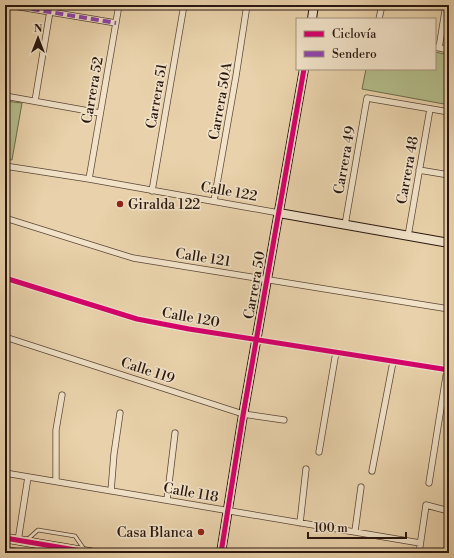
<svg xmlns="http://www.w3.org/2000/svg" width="454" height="558" font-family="'Libre Bodoni',serif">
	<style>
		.green { fill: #b4bd8b; stroke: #6e6a4e }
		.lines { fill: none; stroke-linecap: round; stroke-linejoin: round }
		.lane-casing { stroke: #594637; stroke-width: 4.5 }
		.street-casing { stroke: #594637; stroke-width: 7 }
		.secondary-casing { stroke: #291710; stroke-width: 10 }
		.primary-casing { stroke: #291710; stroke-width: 10 }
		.lane { stroke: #f1e2c8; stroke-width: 3 }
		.street { stroke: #f1e2c8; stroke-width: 5.5 }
		.secondary { stroke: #f1e2c8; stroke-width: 8 }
		.primary { stroke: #e9d2ab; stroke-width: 9 }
		.quiet { stroke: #8e44ad; stroke-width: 4; stroke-dasharray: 8 4; stroke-linecap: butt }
		.cycleway-casing { stroke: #f1e2c8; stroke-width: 8 }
		.cycleway { stroke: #d6006c; stroke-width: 5 }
		.poi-dot { fill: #8f2418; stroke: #f1e2c8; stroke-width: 1.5 }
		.labels { text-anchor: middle; stroke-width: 3.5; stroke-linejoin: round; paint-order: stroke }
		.street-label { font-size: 14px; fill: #291710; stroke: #f1e2c8 }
		.poi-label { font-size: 14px; fill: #291710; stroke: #f1e2c8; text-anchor: start }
	</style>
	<rect width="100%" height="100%" fill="#e9d2ab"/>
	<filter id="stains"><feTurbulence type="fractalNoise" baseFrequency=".005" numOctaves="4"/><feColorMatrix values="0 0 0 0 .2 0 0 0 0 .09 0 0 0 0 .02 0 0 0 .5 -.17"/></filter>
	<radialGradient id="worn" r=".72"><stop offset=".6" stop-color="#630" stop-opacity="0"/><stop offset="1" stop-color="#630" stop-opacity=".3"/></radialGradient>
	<!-- green -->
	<path class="green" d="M435,52L449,55V98L444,104L362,89L366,69H435Z
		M5,101L22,103L12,160L5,159Z"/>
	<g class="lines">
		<!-- lane casing -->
		<g class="lane-casing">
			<path id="lane" d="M28,539L38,530L75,536L84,549"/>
		</g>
		<!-- street casing -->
		<g class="street-casing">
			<path id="street" d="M8,5L116,23
				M379,19L382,5
				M435,47L449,50
				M439,48L446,5
				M5,96L100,113
				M35,101L51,5
				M5,166L89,179L279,213
				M419,170L449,175
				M89,179L119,5
				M152,191L184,5
				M214,201L236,76L247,5
				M5,218L133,258L449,309
				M345,225L367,98L449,112
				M408,236L430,109
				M5,278L137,319L189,329L449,370
				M5,337L243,414L284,420
				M5,385L6,378
				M319,452L336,352
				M372,471L393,362
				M5,473L420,543
				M56,481V430L62,395
				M429,483L447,370
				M111,491L114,454L120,413
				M167,500L175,433
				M300,523L306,469
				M355,531L361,487
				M18,541L28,477
				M419,553L426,505L449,511"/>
		</g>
		<!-- secondary casing -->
		<g class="secondary-casing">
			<path id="secondary" d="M312,19L314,5
				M279,213L449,243
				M221,553L242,421L304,69"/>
		</g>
		<!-- primary casing -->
		<g class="primary-casing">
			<path id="primary" d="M5,538L93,553
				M5,551L16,553"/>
		</g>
		<!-- lane -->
		<use href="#lane" class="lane"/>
		<!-- street -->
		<use href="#street" class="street"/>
		<!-- secondary -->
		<use href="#secondary" class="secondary"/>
		<!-- primary -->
		<use href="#primary" class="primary"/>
		<!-- quiet -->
		<path class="quiet" d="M8,5L116,23"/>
		<!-- cycleway casing -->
		<g class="cycleway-casing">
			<path id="cycleway" d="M5,278L137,319L189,329L449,370
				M5,538L93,553
				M221,553L242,421L304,69"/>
		</g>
		<!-- cycleway -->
		<use href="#cycleway" class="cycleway"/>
	</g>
	<!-- markers -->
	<g class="poi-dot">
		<circle cx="120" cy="204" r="4"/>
		<circle cx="201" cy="532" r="4"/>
	</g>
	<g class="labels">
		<!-- street labels -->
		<g class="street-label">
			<text transform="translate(92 90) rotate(-80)" y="5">Carrera 52</text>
			<text transform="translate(156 96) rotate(-80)" y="5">Carrera 51</text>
			<text transform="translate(220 101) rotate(-80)" y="5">Carrera 50A</text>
			<text transform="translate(344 160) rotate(-80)" y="5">Carrera 49</text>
			<text transform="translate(407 170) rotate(-80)" y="5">Carrera 48</text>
			<text transform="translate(229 191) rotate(10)" y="5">Calle 122</text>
			<text transform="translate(203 257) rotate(9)" y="5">Calle 121</text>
			<text transform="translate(254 285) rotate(-80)" y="5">Carrera 50</text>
			<text transform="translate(191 317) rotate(10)" y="5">Calle 120</text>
			<text transform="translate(148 370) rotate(18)" y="5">Calle 119</text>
			<text transform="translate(191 492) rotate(10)" y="5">Calle 118</text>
		</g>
		<!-- poi labels -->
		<g class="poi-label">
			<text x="128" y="209">Giralda 122</text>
			<text x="193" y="537" text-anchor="end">Casa Blanca</text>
		</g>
	</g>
	<!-- margin -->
	<rect width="454" height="558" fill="none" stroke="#e9d2ab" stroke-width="20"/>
	<rect x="6" y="6" width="442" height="546" fill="none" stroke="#291710" stroke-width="2"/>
	<rect x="10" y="10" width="434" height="538" fill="none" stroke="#291710"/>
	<!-- legend -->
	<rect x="296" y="18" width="140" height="52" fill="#f1e2c8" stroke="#a1917e"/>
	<rect x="304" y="31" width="20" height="6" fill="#d6006c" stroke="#a1917e"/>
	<text x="332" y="38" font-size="12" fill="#291710">Ciclovía</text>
	<rect x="304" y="51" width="20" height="6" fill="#8e44ad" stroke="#a1917e"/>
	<text x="332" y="58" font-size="12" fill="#291710">Sendero</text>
	<!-- north arrow -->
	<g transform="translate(38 38)" stroke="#f1e2c8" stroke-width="3" paint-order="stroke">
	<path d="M0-3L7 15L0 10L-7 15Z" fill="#291710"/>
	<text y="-6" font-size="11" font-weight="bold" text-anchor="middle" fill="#291710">N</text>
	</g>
	<!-- scale -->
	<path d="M308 532v6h98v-6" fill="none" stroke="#291710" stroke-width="2"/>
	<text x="314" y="532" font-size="12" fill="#291710" stroke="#f1e2c8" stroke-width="3" paint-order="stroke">100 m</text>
	<rect width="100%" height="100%" filter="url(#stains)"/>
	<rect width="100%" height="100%" fill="url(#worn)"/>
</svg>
